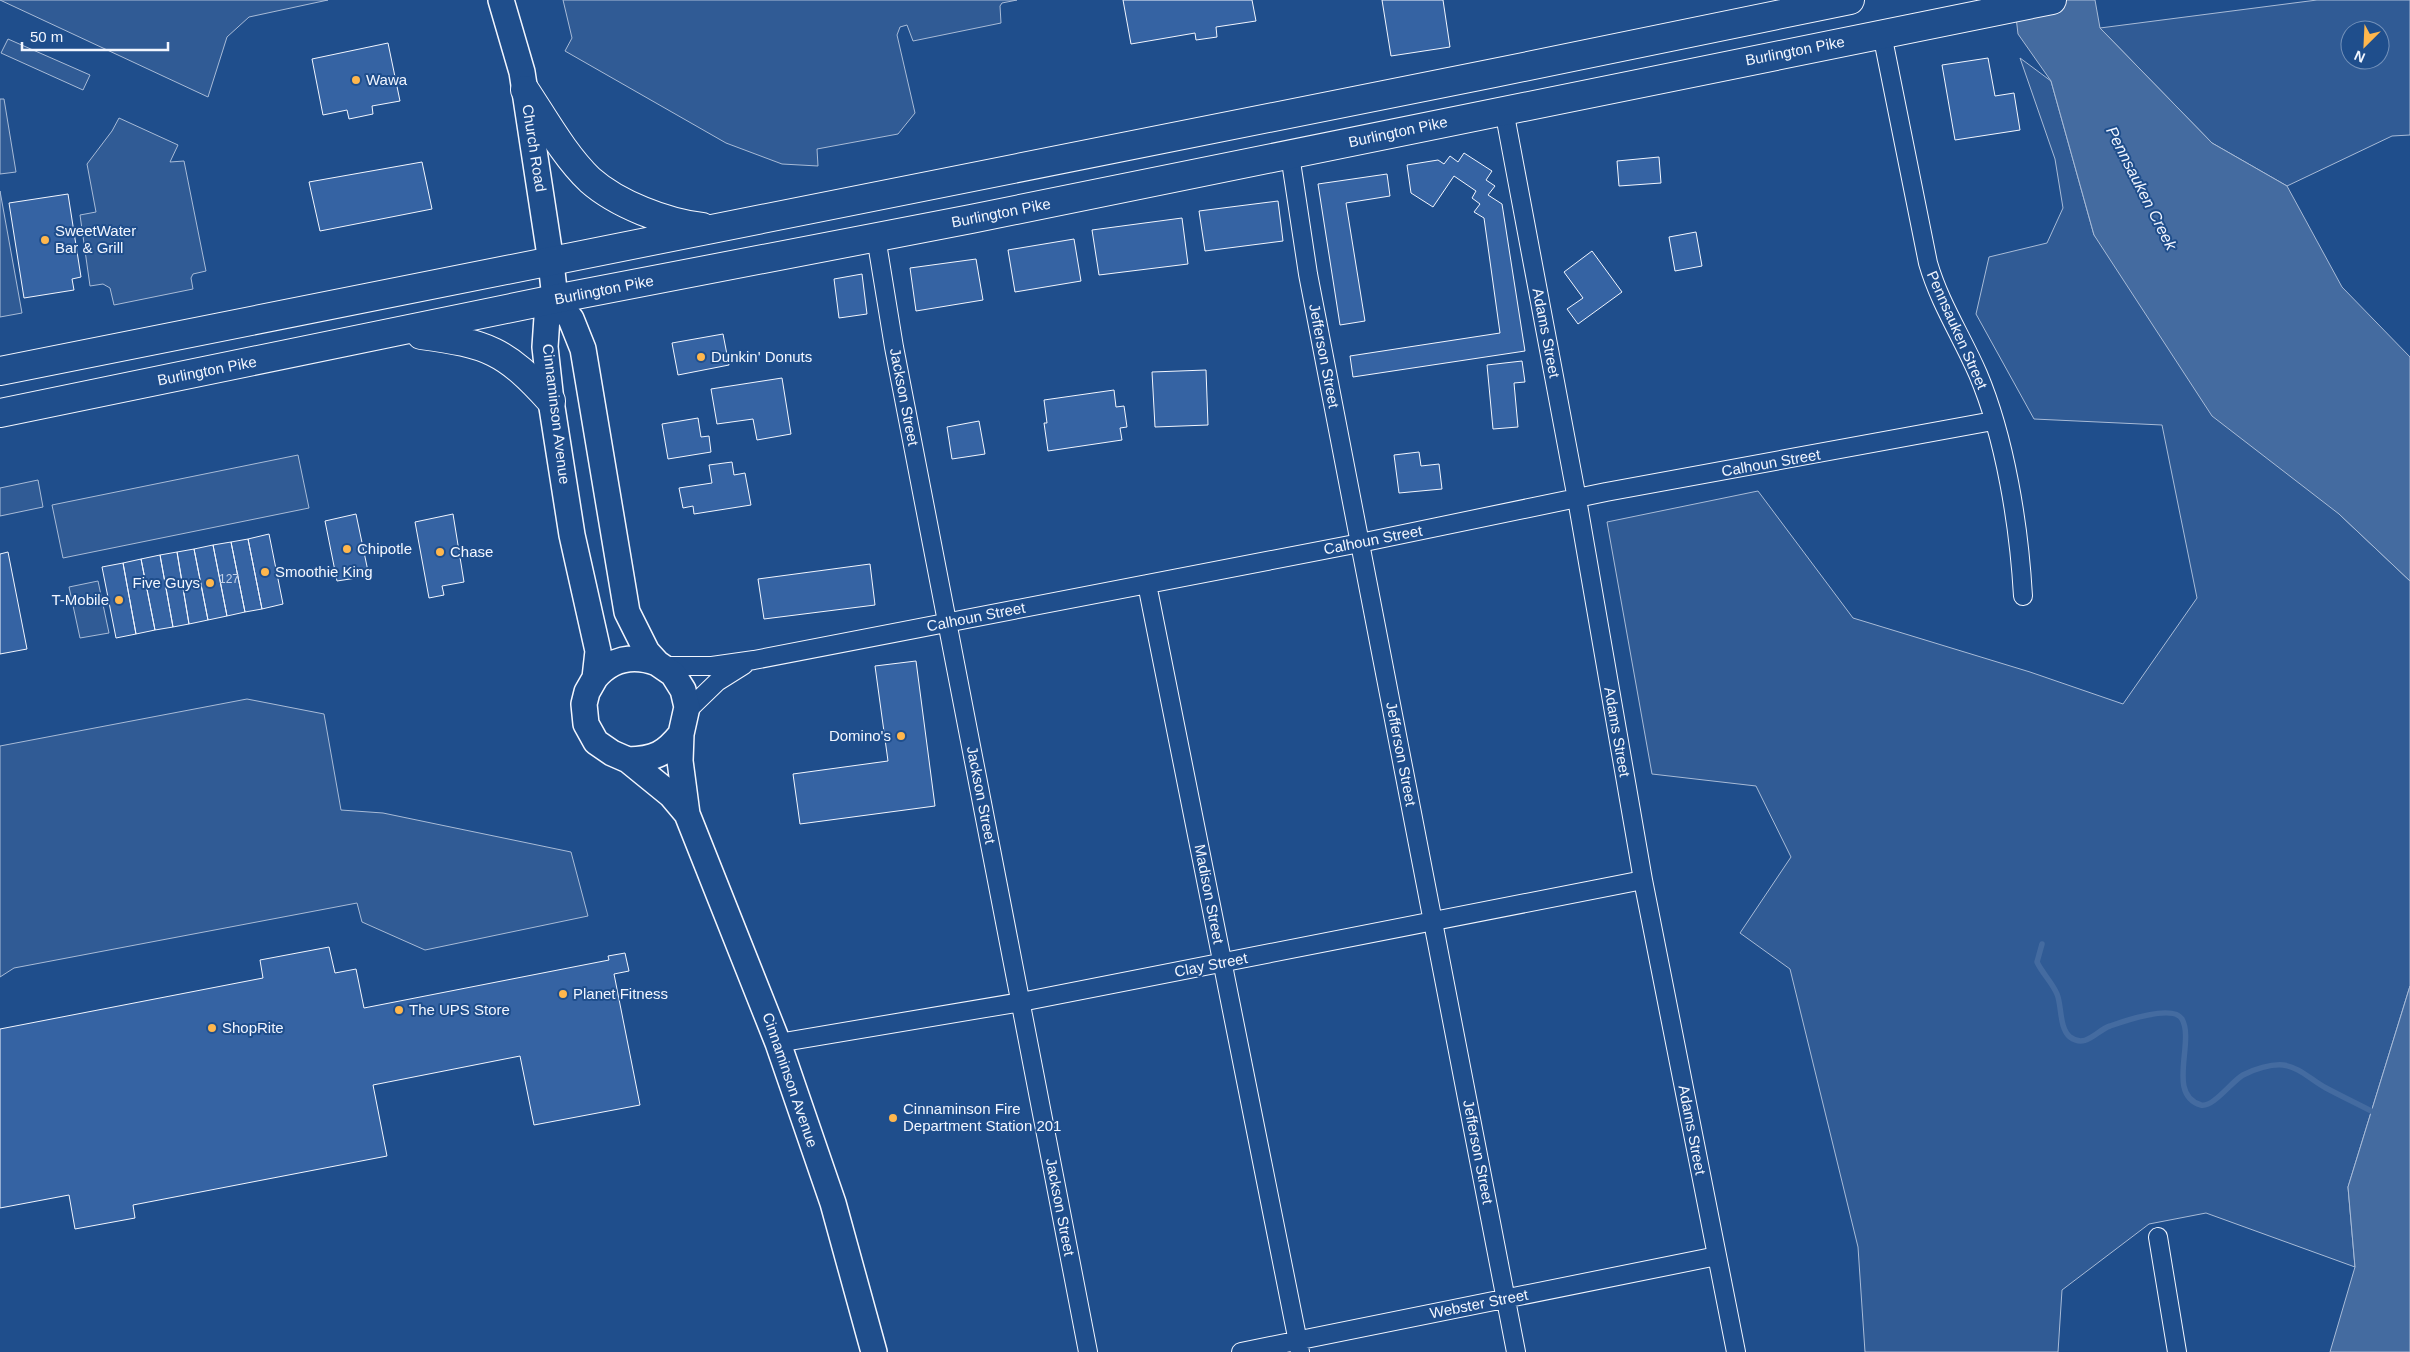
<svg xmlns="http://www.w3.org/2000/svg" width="2410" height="1352" font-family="Arial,sans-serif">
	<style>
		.built { fill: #305b95; stroke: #a8bbd7; fill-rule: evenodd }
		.water { fill: #446ba0; stroke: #a8bbd7 }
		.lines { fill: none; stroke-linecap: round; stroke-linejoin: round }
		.stream { stroke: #446ba0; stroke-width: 5.5 }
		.building { fill: #3563a3; stroke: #f2f6ff }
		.street-casing { stroke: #f2f6ff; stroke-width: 20 }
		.secondary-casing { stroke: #f2f6ff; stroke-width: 28 }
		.highway-casing { stroke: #f2f6ff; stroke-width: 30 }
		.street { stroke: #1f4e8c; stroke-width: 18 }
		.secondary { stroke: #1f4e8c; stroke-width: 25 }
		.highway { stroke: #1f4e8c; stroke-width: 28 }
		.poi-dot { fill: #ffb74d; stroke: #1f4e8c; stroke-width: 2 }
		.labels { text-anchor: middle; stroke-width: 4; stroke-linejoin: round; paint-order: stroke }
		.number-label { font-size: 12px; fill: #c3d1e8 }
		.street-label { font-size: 15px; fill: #f2f6ff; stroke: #1f4e8c }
		.poi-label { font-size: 15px; fill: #f2f6ff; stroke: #1f4e8c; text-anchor: start }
		.water-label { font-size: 16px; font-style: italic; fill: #f2f6ff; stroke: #1f4e8c }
	</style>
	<rect width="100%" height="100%" fill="#1f4e8c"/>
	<!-- built -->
	<path class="built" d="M0,0H328L249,17L227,37L208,97Z
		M563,0H1017L1002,3L1000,6L1001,23L913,41L907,25L900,27L897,35L915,113L898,134L817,149L818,166L782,164L726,143L565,51L572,38Z
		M2317,0H2410V135L2392,136L2287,186L2212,143L2100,28ZM2350,30H2380V60H2350Z
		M8,39L90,75L83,90L1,53Z
		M2020,58L2051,81L2094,235L2339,514L2410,581V986L2348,1187L2355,1267L2206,1213L2149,1224L2062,1290L2058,1352H1865L1858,1247L1790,969L1740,933L1791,857L1756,786L1652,774L1607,522L1758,491L1853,618L2030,672L2123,704L2197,598L2162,425L2034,419L1976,314L1989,257L2047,243L2063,208L2055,159Z
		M0,99H4L16,172L0,174Z
		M119,118L178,145L170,162L184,161L206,271L193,274L191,278L193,289L114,305L110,288L103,284L90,286L80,215L96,212L87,164L112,131Z
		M0,191L22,313L0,317Z
		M298,455L309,508L63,558L52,505Z
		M38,480L43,507L0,516V488Z
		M98,581L109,633L80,638L69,587Z
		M247,699L324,714L341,810L383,813L571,852L588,916L425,950L362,922L357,903L14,968L0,977V746Z"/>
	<!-- water -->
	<path class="water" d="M2014,0H2095L2100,28L2212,143L2287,186L2342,287L2410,357V581L2339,514L2212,416L2094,235L2051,81L2018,34Z
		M2410,986V1352H2330L2355,1267L2348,1187Z"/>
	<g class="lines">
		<!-- stream -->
		<path class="stream" d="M2042,944L2037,962C2042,973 2052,982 2057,994C2062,1006 2059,1028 2070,1037C2086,1049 2097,1030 2110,1026C2124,1021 2173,1004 2182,1019C2195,1042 2166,1095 2201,1105C2213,1108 2232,1081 2243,1075C2254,1069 2271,1064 2283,1065C2300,1067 2312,1081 2326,1088C2343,1097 2360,1105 2377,1114"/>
	</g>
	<!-- building -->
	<path class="building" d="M1123,0H1252L1256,21L1216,27L1217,37L1196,40L1195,33L1131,44Z
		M1382,0H1443L1450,47L1391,56Z
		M388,43L400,101L372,106L373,114L349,119L347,110L323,115L312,59Z
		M1988,58L1995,96L2014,93L2020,130L1955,140L1942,65Z
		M1464,153L1492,171L1486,180L1495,186L1488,195L1502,204L1525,351L1353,377L1350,356L1500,333L1484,218L1474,212L1480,204L1472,198L1476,191L1454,176L1433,207L1411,193L1407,165L1438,160L1444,164L1450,156L1458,162Z
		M1659,157L1661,183L1619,186L1617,161Z
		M422,162L432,209L320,231L309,182Z
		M1387,174L1390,196L1346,203L1365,321L1340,325L1318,184Z
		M68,194L81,277L72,279L74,290L24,298L9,203Z
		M1278,201L1283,241L1205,251L1199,211Z
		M1182,218L1188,264L1099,275L1092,230Z
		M1696,232L1702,266L1675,271L1669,237Z
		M1074,239L1081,281L1015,292L1008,250Z
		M1592,251L1622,292L1578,324L1567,309L1583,298L1564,272Z
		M976,259L983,300L916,311L910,268Z
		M862,274L867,314L839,318L834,279Z
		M723,334L729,365L678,375L672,343Z
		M1522,361L1525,382L1514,383L1518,427L1493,429L1487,365Z
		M1206,370L1208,425L1155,427L1152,372Z
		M782,378L791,434L757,440L753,419L717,424L711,389Z
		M1114,390L1116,407L1124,406L1127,427L1120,428L1122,440L1048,451L1044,423H1047L1044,400Z
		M698,418L701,437L709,436L711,452L668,459L662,424Z
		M979,421L985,454L952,459L947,427Z
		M1419,452L1421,466L1439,464L1442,489L1399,493L1394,455Z
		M732,462L734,475L745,473L751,505L694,514L693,506L683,508L679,488L712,483L709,465Z
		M356,514L369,576L337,581L325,521Z
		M453,514L464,582L442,586L444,595L429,598L415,522Z
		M269,534L283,604L262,609L248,539Z
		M248,539L262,609L245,612L231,542Z
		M231,542L245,612L227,616L213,545Z
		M213,545L227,616L208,620L194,549Z
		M194,549L208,620L189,624L177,552Z
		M8,552L27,649L0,654V554Z
		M177,552L189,624L173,627L160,555Z
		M160,555L173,627L155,630L141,559Z
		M141,559L155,630L136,634L123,563Z
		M123,563L136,634L116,638L102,567Z
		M870,564L875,605L764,619L758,579Z
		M916,661L935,806L800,824L793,774L888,761L875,666Z
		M329,947L335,973L356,969L364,1008L609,960L608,956L625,953L629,971L614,974L640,1105L534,1125L520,1056L373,1085L387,1156L133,1205L135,1218L75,1229L69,1195L0,1208V1029L263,978L260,960Z"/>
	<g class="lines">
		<!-- street casing -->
		<g class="street-casing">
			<path id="street" d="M1882,34L1928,263C1940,304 1961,335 1978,374C2005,438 2019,525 2023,596
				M1504,110L1577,499L1643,880L1736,1352
				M1290,155L1308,274L1516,1352
				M876,237L894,347L1088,1352
				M1147,584L1300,1352
				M663,666H712L754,660L1360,543L1606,492L1993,421
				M686,712L717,682L744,665
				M778,1043L1021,1002L1643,880
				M2158,1237L2177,1352
				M1241,1352L1717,1256"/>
		</g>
		<!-- secondary casing -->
		<g class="secondary-casing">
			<path id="secondary" d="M501,0L522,72L551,262L555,299L547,317L545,347L551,401L572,535L598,651L595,678L587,692L584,704L586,724L596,742L612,753L628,760L671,795L687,814
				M555,299L571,319L583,349L627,612L647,652L657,663L673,674L683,690L687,707L681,734L680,761L687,814L778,1043L833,1203L874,1352
				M595,678C611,659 633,654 657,663
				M628,760C655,759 665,754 681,734"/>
		</g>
		<!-- highway casing -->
		<g class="highway-casing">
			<path id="highway" d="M525,90C545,120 564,155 590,180C617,204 666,223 702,227
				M421,335C488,344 505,350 551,401
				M0,371L1494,73L1850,0
				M0,413L555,299L971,219L2052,0"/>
		</g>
		<!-- street -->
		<use href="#street" class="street"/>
		<!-- secondary -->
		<use href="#secondary" class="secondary"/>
		<!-- highway -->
		<use href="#highway" class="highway"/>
	</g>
	<!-- markers -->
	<g class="poi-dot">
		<circle cx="356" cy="80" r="5"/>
		<circle cx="45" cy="240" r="5"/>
		<circle cx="701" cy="357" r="5"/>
		<circle cx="347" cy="549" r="5"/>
		<circle cx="440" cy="552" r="5"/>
		<circle cx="265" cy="572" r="5"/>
		<circle cx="210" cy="583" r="5"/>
		<circle cx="119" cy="600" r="5"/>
		<circle cx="901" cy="736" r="5"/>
		<circle cx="563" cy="994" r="5"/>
		<circle cx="399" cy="1010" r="5"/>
		<circle cx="212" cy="1028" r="5"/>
		<circle cx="893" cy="1118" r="5"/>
	</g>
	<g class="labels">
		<!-- number labels -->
		<g class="number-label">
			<text x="229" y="583">127</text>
		</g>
		<!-- street labels -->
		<g class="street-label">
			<text transform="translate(1795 51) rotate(-11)" y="5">Burlington Pike</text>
			<text transform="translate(1398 132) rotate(-12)" y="5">Burlington Pike</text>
			<text transform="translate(534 148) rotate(81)" y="5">Church Road</text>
			<text transform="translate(1001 213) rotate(-11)" y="5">Burlington Pike</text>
			<text transform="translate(604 290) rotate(-11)" y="5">Burlington Pike</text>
			<text transform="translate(1957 330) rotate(66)" y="5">Pennsauken Street</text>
			<text transform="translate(1546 333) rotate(79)" y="5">Adams Street</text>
			<text transform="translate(1324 356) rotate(79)" y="5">Jefferson Street</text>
			<text transform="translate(207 371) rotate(-11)" y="5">Burlington Pike</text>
			<text transform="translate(904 397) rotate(79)" y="5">Jackson Street</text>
			<text transform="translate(556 414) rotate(83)" y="5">Cinnaminson Avenue</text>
			<text transform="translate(1771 463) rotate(-10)" y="5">Calhoun Street</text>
			<text transform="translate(1373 540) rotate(-11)" y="5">Calhoun Street</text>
			<text transform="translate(976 617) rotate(-11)" y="5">Calhoun Street</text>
			<text transform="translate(1617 732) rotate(80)" y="5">Adams Street</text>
			<text transform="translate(1401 754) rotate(79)" y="5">Jefferson Street</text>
			<text transform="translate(981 795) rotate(79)" y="5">Jackson Street</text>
			<text transform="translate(1209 894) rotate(79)" y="5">Madison Street</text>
			<text transform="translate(1211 965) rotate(-11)" y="5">Clay Street</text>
			<text transform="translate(790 1080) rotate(71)" y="5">Cinnaminson Avenue</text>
			<text transform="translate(1692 1130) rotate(79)" y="5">Adams Street</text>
			<text transform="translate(1478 1152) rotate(79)" y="5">Jefferson Street</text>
			<text transform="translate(1060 1207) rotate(79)" y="5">Jackson Street</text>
			<text transform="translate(1479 1304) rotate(-11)" y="5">Webster Street</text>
		</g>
		<!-- poi labels -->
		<g class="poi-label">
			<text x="366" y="85">Wawa</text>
			<text x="55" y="236">SweetWater<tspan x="55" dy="17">Bar &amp; Grill</tspan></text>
			<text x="711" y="362">Dunkin' Donuts</text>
			<text x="357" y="554">Chipotle</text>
			<text x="450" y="557">Chase</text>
			<text x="275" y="577">Smoothie King</text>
			<text x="200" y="588" text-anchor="end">Five Guys</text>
			<text x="109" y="605" text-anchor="end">T-Mobile</text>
			<text x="891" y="741" text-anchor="end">Domino's</text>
			<text x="573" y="999">Planet Fitness</text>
			<text x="409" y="1015">The UPS Store</text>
			<text x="222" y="1033">ShopRite</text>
			<text x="903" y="1114">Cinnaminson Fire<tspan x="903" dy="17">Department Station 201</tspan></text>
		</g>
		<!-- water labels -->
		<g class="water-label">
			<text transform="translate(2142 188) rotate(63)" y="6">Pennsauken Creek</text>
		</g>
	</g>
	<!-- north arrow -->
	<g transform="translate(2365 45) rotate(204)"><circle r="24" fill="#1f4e8c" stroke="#7391ba"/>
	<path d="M0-4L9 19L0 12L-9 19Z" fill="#ffb74d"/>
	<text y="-8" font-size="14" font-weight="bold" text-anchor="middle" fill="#f2f6ff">N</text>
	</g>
	<!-- scale -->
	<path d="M22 42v8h146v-8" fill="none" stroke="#f2f6ff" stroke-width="2.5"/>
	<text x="30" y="42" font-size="15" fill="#f2f6ff" stroke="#1f4e8c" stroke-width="4" paint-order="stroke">50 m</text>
</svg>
